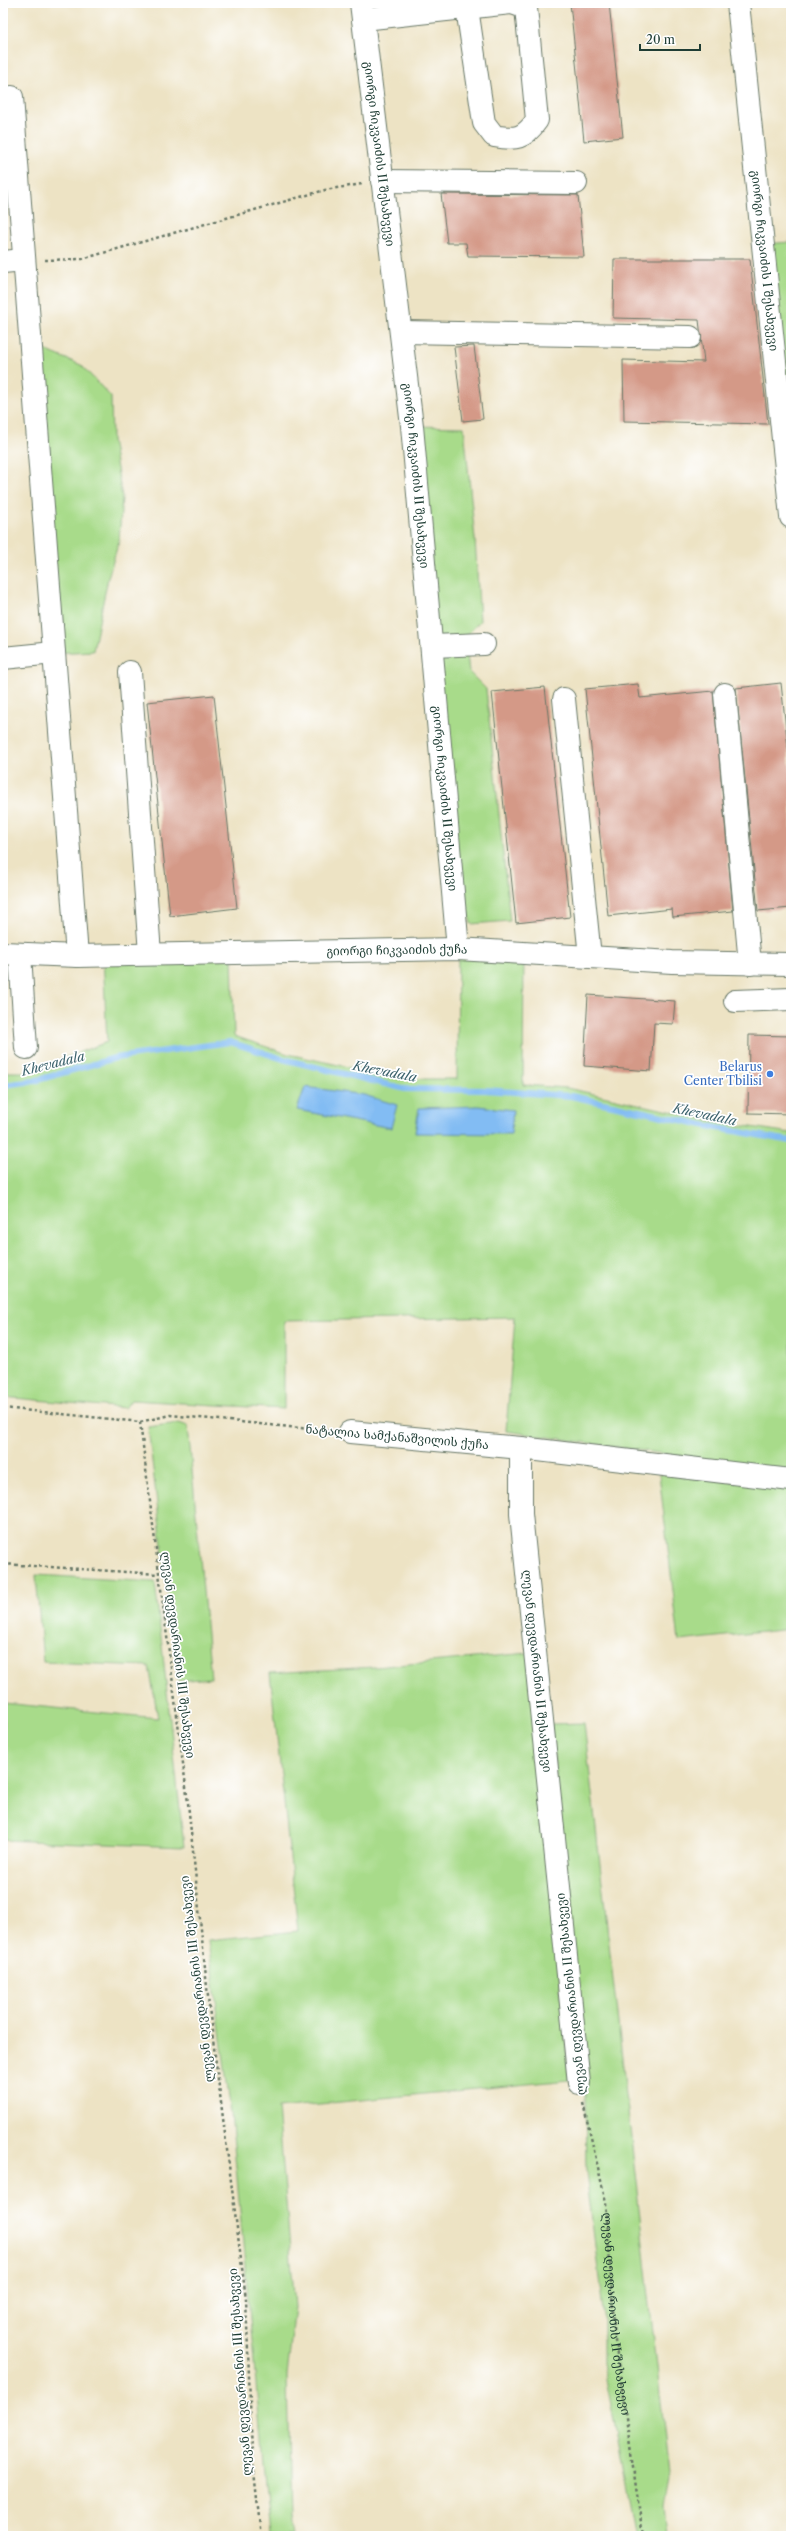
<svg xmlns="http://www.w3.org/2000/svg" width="794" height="2539" font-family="'Libre Caslon Text','Noto Serif Georgian',serif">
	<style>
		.green { fill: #a8db8a; stroke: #648c5f }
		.water { fill: #82bcf3; stroke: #507c94 }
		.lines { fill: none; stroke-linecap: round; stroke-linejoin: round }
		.stream { stroke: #82bcf3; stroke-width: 6 }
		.building { fill: #d49987 }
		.minor-casing { stroke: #677766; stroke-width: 24 }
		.path { stroke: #677766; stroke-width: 2.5; stroke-dasharray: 3 3; stroke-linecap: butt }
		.minor { stroke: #fff; stroke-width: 22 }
		.shop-dot { fill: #3f7fe0; stroke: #fff; stroke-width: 1.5 }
		.labels { text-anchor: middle; stroke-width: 3.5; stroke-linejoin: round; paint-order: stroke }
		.street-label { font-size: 12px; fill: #1f3d34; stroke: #fff }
		.shop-label { font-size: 12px; fill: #366cbe; stroke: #fff; text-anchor: end }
		.water-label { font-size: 13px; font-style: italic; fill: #3d636d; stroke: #fff }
	</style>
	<rect width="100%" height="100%" fill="#fff"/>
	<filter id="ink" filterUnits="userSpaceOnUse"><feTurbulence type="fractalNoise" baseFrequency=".025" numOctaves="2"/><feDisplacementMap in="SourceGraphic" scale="8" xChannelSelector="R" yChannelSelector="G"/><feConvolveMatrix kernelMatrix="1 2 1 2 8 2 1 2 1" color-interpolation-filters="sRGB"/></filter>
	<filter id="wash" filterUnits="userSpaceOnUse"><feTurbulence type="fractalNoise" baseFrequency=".012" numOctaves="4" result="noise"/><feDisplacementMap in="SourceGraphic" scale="16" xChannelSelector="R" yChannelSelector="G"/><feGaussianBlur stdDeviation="0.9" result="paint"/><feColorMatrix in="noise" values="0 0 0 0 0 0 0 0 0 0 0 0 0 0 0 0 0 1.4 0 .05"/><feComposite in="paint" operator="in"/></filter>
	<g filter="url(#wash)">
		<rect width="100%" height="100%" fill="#ede3c4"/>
		<!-- green -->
		<path class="green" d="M791,242V517L763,244Z
			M30,344L81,365L111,397L112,440L122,497L119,541L108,578L93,651L54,653Z
			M412,426L464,427L475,539L480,621L465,637L469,672L486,689L510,921L471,924L447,822Z
			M458,949L524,953L523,1085L567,1088L718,1122L791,1133V1472L506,1431L515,1317L284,1321V1409L131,1400L125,1408L3,1397V1072H26L107,1042L103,955L232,953L234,1036L288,1054L403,1079H457Z
			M179,1423L188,1426L211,1678L178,1681L148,1427Z
			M659,1474L791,1488V1629L679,1641Z
			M36,1575L155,1582L184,1847L3,1840V1703L158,1718L149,1666L43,1662Z
			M529,1653L569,2080L278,2108L295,2307L287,2375L290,2520L293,2536H270L231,2113L208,1940L298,1931L270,1673L375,1667Z
			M584,1723L669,2473L663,2505L666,2536H636L603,2363V2311L586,2172L585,2086L551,1724Z"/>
		<!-- water -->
		<path class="water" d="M305,1087L364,1095L397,1105L391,1128L297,1110Z
			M478,1106L513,1110L511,1134L415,1133L419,1108Z"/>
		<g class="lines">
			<!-- stream -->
			<path class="stream" d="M3,1085L34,1081L115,1058L230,1042L283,1059L405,1089L485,1090L571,1096L717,1128L791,1141"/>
		</g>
		<g id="blocks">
			<!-- building -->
			<path class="building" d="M570,3H609L623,137L584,141Z
				M441,194L578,195L584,257L468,256L466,243H447Z
				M614,259H750L768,424L624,421L623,360L704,362L699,320L613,318Z
				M474,346L483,419L463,421L454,347Z
				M781,683L791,776V908L758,911L736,688Z
				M638,684L640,698L713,691L733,911L673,917L672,909L608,916L585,689Z
				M545,687L570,917L516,923L492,692Z
				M214,695L237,908L170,916L147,702Z
				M588,995L675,1001L673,1024L654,1023L651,1071L584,1066Z
				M749,1035L791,1036V1114L748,1113Z"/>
		</g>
	</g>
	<g filter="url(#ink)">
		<use href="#blocks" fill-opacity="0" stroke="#677766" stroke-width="1"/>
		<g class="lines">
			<!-- minor casing -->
			<g class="minor-casing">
				<g id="minor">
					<path id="s2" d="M361,3L412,426L458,949"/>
					<path id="s3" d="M738,3L791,517"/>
					<path d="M467,8L484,123L494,136C516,140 524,139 537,120L526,8L512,3"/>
					<path d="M363,19L511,3"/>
					<path d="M12,97L77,956"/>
					<path d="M382,181L576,183"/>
					<path d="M3,262L24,260"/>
					<path d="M401,332L690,337"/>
					<path d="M432,646L484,644"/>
					<path d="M3,658L54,653"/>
					<path d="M130,672L150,954"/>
					<path d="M725,694L750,964"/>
					<path d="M564,699L590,957"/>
					<path id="s4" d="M3,953L77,956L458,949L672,962L791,964"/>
					<path d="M20,954L26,1048"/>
					<path d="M735,1001L791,999"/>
					<path d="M350,1432L521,1448L791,1480"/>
					<path id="s5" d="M521,1448V1514L579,2083"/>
				</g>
			</g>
			<!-- path -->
			<g class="path">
				<path d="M45,260L82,259L325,190L362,184"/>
				<path d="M3,1408L140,1422L170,1415L330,1431"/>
				<path d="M140,1422L188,1803L210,2016L246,2299L252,2453L261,2536"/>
				<path d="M3,1564L158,1574"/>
				<path id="s1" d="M583,2103L606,2202L615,2341L643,2536"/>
			</g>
			<!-- minor -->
			<use href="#minor" class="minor"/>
		</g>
	</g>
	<!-- markers -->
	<circle class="shop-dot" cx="770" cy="1074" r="4"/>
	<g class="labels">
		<!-- street labels -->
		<g class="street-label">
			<text dy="4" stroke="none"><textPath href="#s2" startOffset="152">გიორგი ჩიკვაიძის II შესახვევი</textPath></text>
			<text dy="4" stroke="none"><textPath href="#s3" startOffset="259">გიორგი ჩიკვაიძის I შესახვევი</textPath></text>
			<text dy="4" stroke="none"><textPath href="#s2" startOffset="476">გიორგი ჩიკვაიძის II შესახვევი</textPath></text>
			<text dy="4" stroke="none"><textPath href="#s2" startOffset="800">გიორგი ჩიკვაიძის II შესახვევი</textPath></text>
			<text dy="4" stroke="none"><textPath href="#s4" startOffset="394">გიორგი ჩიკვაიძის ქუჩა</textPath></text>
			<text transform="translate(397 1437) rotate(5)" y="4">ნატალია სამქანაშვილის ქუჩა</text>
			<text transform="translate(178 1655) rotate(83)" y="4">ლევან დევდარიანის III შესახვევი</text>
			<text dy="4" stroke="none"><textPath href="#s5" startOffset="224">ლევან დევდარიანის II შესახვევი</textPath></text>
			<text transform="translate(197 1979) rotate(-97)" y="4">ლევან დევდარიანის III შესახვევი</text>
			<text transform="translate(571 1994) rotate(-96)" y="4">ლევან დევდარიანის II შესახვევი</text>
			<text dy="4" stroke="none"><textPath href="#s1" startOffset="214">ლევან დევდარიანის II შესახვევი</textPath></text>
			<text transform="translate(240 2372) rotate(-94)" y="4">ლევან დევდარიანის III შესახვევი</text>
		</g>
		<!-- shop labels -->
		<g class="shop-label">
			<text x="762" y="1071">Belarus<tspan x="762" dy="14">Center Tbilisi</tspan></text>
		</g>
		<!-- water labels -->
		<g class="water-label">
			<text transform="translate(53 1063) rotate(-14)" y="5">Khevadala</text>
			<text transform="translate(385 1071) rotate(11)" y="5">Khevadala</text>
			<text transform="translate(705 1114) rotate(12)" y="5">Khevadala</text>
		</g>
	</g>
	<!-- margin -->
	<rect width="794" height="2539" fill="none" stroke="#fff" stroke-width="16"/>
	<!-- scale -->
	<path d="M640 44v6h60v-6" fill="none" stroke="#1f3d34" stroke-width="2"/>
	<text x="646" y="44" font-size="12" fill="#1f3d34" stroke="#ffffff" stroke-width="3" paint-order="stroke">20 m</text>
</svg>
